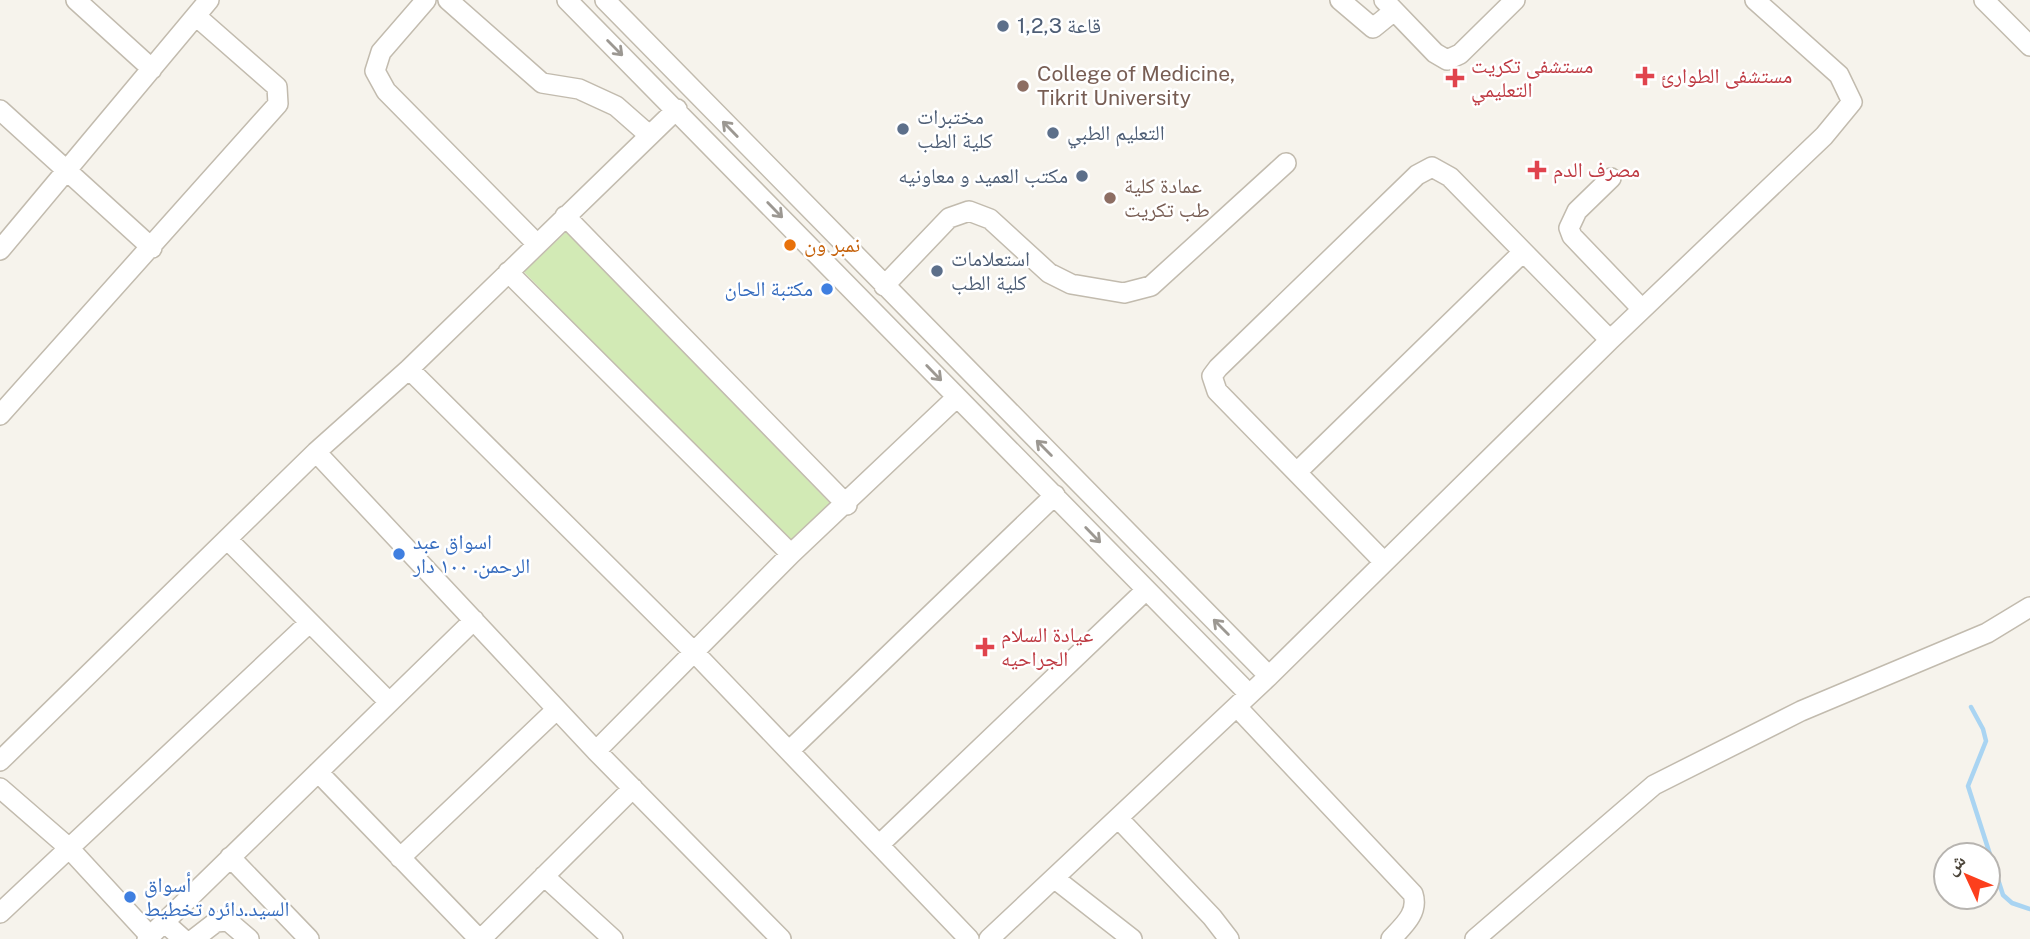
<svg xmlns="http://www.w3.org/2000/svg" width="2030" height="939" font-family="'Public Sans','Noto Naskh Arabic',sans-serif">
	<style>
		.green { fill: #d2eab5 }
		.lines { fill: none; stroke-linecap: round; stroke-linejoin: round }
		.stream { stroke: #a9d4f2; stroke-width: 4.5 }
		.minor-casing { stroke: #c2bbae; stroke-width: 22 }
		.minor { stroke: #fff; stroke-width: 19 }
		.oneway { stroke: #9c9892 }
		.service-dot { fill: #5c6f8a; stroke: #fff; stroke-width: 2.5 }
		.health-dot { fill: #e0444e; stroke: #fff; stroke-width: 2.5 }
		.education-dot { fill: #8d6e63; stroke: #fff; stroke-width: 2.5 }
		.food-dot { fill: #e8710a; stroke: #fff; stroke-width: 2.5 }
		.shop-dot { fill: #3f7fe0; stroke: #fff; stroke-width: 2.5 }
		.labels { text-anchor: middle; stroke-width: 5; stroke-linejoin: round; paint-order: stroke }
		.service-label { font-size: 21px; fill: #4e5e75; stroke: #fff; text-anchor: start }
		.health-label { font-size: 21px; fill: #be3a42; stroke: #fff; text-anchor: start }
		.education-label { font-size: 21px; fill: #785e54; stroke: #fff; text-anchor: start }
		.food-label { font-size: 21px; fill: #c56008; stroke: #fff; text-anchor: start }
		.shop-label { font-size: 21px; fill: #366cbe; stroke: #fff; text-anchor: start }
	</style>
	<rect width="100%" height="100%" fill="#f6f3ec"/>
	<!-- green -->
	<path class="green" d="M566,232L830,503L789,543L524,272Z"/>
	<g class="lines">
		<!-- stream -->
		<path class="stream" d="M1971,707L1983,729L1986,741L1968,786L2003,895L2012,903L2030,909"/>
		<!-- minor casing -->
		<g class="minor-casing">
			<path id="minor" d="M76,0L152,69
				M426,0L381,52L375,71L386,91L537,244
				M448,0L542,83L579,89L616,106L649,135
				M567,0L1249,694
				M605,0L1269,676
				M1340,0L1373,28L1394,11
				M1384,0L1435,53L1447,60L1460,54L1515,0
				M1984,0L2030,46
				M0,110L152,248
				M1611,178L1577,211L1569,228L1572,236L1642,309
				M565,216L847,505
				M0,250L209,0
				M508,272L791,554
				M884,286L949,218L969,211L990,219L1049,273L1071,284L1124,293L1151,286L1286,163
				M409,369L694,652L969,939
				M0,415L278,104L277,87L196,16
				M316,452L596,751L791,554L957,397
				M1297,472L1523,252
				M227,539L389,702
				M1384,562L1217,391L1212,376L1218,368L1417,175L1432,167L1450,177L1610,340
				M1237,707L1413,894C1419,913 1403,926 1391,939
				M596,751L781,939
				M789,751L1055,495
				M0,761L316,452L409,369L677,109
				M318,772L479,939
				M0,788L68,847L150,936
				M1118,818L1212,917L1229,939
				M879,845L1146,590
				M230,857L309,939
				M400,858L556,710
				M544,876L613,939
				M1054,878L1132,939
				M0,913L309,623
				M164,922L183,939
				M147,939L474,620
				M194,939L216,922L228,921L249,939
				M481,939L633,788
				M989,939L1269,676L1610,340L1824,136L1852,102L1839,75L1755,0
				M1475,939L1654,785L1801,711L1987,633L2030,607"/>
		</g>
		<!-- minor -->
		<use href="#minor" class="minor"/>
	</g>
	<!-- one-way arrows -->
	<defs><path id="oneway-shaft" d="M-6 0H5M1.5-3L5.5 0L1.5 3" fill="none" stroke-width="1.6" stroke-linecap="round" stroke-linejoin="round" transform="scale(1.75)"/></defs>
	<g class="oneway">
		<use href="#oneway-shaft" transform="translate(615 48) rotate(45)"/>
		<use href="#oneway-shaft" transform="translate(730 129) rotate(-134)"/>
		<use href="#oneway-shaft" transform="translate(775 210) rotate(46)"/>
		<use href="#oneway-shaft" transform="translate(934 373) rotate(46)"/>
		<use href="#oneway-shaft" transform="translate(1044 448) rotate(-135)"/>
		<use href="#oneway-shaft" transform="translate(1093 535) rotate(46)"/>
		<use href="#oneway-shaft" transform="translate(1221 627) rotate(-135)"/>
	</g>
	<!-- markers -->
	<g class="service-dot">
		<circle cx="1003" cy="26" r="7"/>
		<circle cx="903" cy="129" r="7"/>
		<circle cx="1053" cy="133" r="7"/>
		<circle cx="1082" cy="176" r="7"/>
		<circle cx="937" cy="271" r="7"/>
	</g>
	<g class="health-dot">
		<path d="M1641.5 65.5h7v7h7v7h-7v7h-7v-7h-7v-7h7z"/>
		<path d="M1451.5 67.5h7v7h7v7h-7v7h-7v-7h-7v-7h7z"/>
		<path d="M1533.5 159.5h7v7h7v7h-7v7h-7v-7h-7v-7h7z"/>
		<path d="M981.5 636.5h7v7h7v7h-7v7h-7v-7h-7v-7h7z"/>
	</g>
	<g class="education-dot">
		<circle cx="1023" cy="86" r="7"/>
		<circle cx="1110" cy="198" r="7"/>
	</g>
	<circle class="food-dot" cx="790" cy="245" r="7"/>
	<g class="shop-dot">
		<circle cx="827" cy="289" r="7"/>
		<circle cx="399" cy="554" r="7"/>
		<circle cx="130" cy="897" r="7"/>
	</g>
	<g class="labels">
		<!-- service labels -->
		<g class="service-label">
			<text x="1017" y="33">قاعة 1,2,3</text>
			<text x="917" y="124">مختبرات<tspan x="917" dy="24">كلية الطب</tspan></text>
			<text x="1067" y="140">التعليم الطبي</text>
			<text x="1068" y="183" text-anchor="end">مكتب العميد و معاونيه</text>
			<text x="951" y="266">استعلامات<tspan x="951" dy="24">كلية الطب</tspan></text>
		</g>
		<!-- health labels -->
		<g class="health-label">
			<text x="1471" y="73">مستشفى تكريت<tspan x="1471" dy="24">التعليمي</tspan></text>
			<text x="1661" y="83">مستشفى الطوارئ</text>
			<text x="1553" y="177">مصرف الدم</text>
			<text x="1001" y="642">عيادة السلام<tspan x="1001" dy="24">الجراحيه</tspan></text>
		</g>
		<!-- education labels -->
		<g class="education-label">
			<text x="1037" y="81">College of Medicine,<tspan x="1037" dy="24">Tikrit University</tspan></text>
			<text x="1124" y="193">عمادة كلية<tspan x="1124" dy="24">طب تكريت</tspan></text>
		</g>
		<!-- food labels -->
		<g class="food-label">
			<text x="804" y="252">نمبر ون</text>
		</g>
		<!-- shop labels -->
		<g class="shop-label">
			<text x="813" y="296" text-anchor="end">مكتبة الحان</text>
			<text x="413" y="549">اسواق عبد<tspan x="413" dy="24">الرحمن. ١٠٠ دار</tspan></text>
			<text x="144" y="892">أسواق<tspan x="144" dy="24">السيد.دائره تخطيط</tspan></text>
		</g>
	</g>
	<!-- north arrow -->
	<g transform="translate(1967 876) rotate(314)"><circle r="33" fill="#ffffff" stroke="#b7b4b0" stroke-width="2"/>
	<path d="M0-5L12 26L0 18L-12 26Z" fill="#fc3f1d"/>
	<text y="-10" font-size="19" font-weight="bold" text-anchor="middle" fill="#4b4439">ش</text>
	</g>
</svg>
